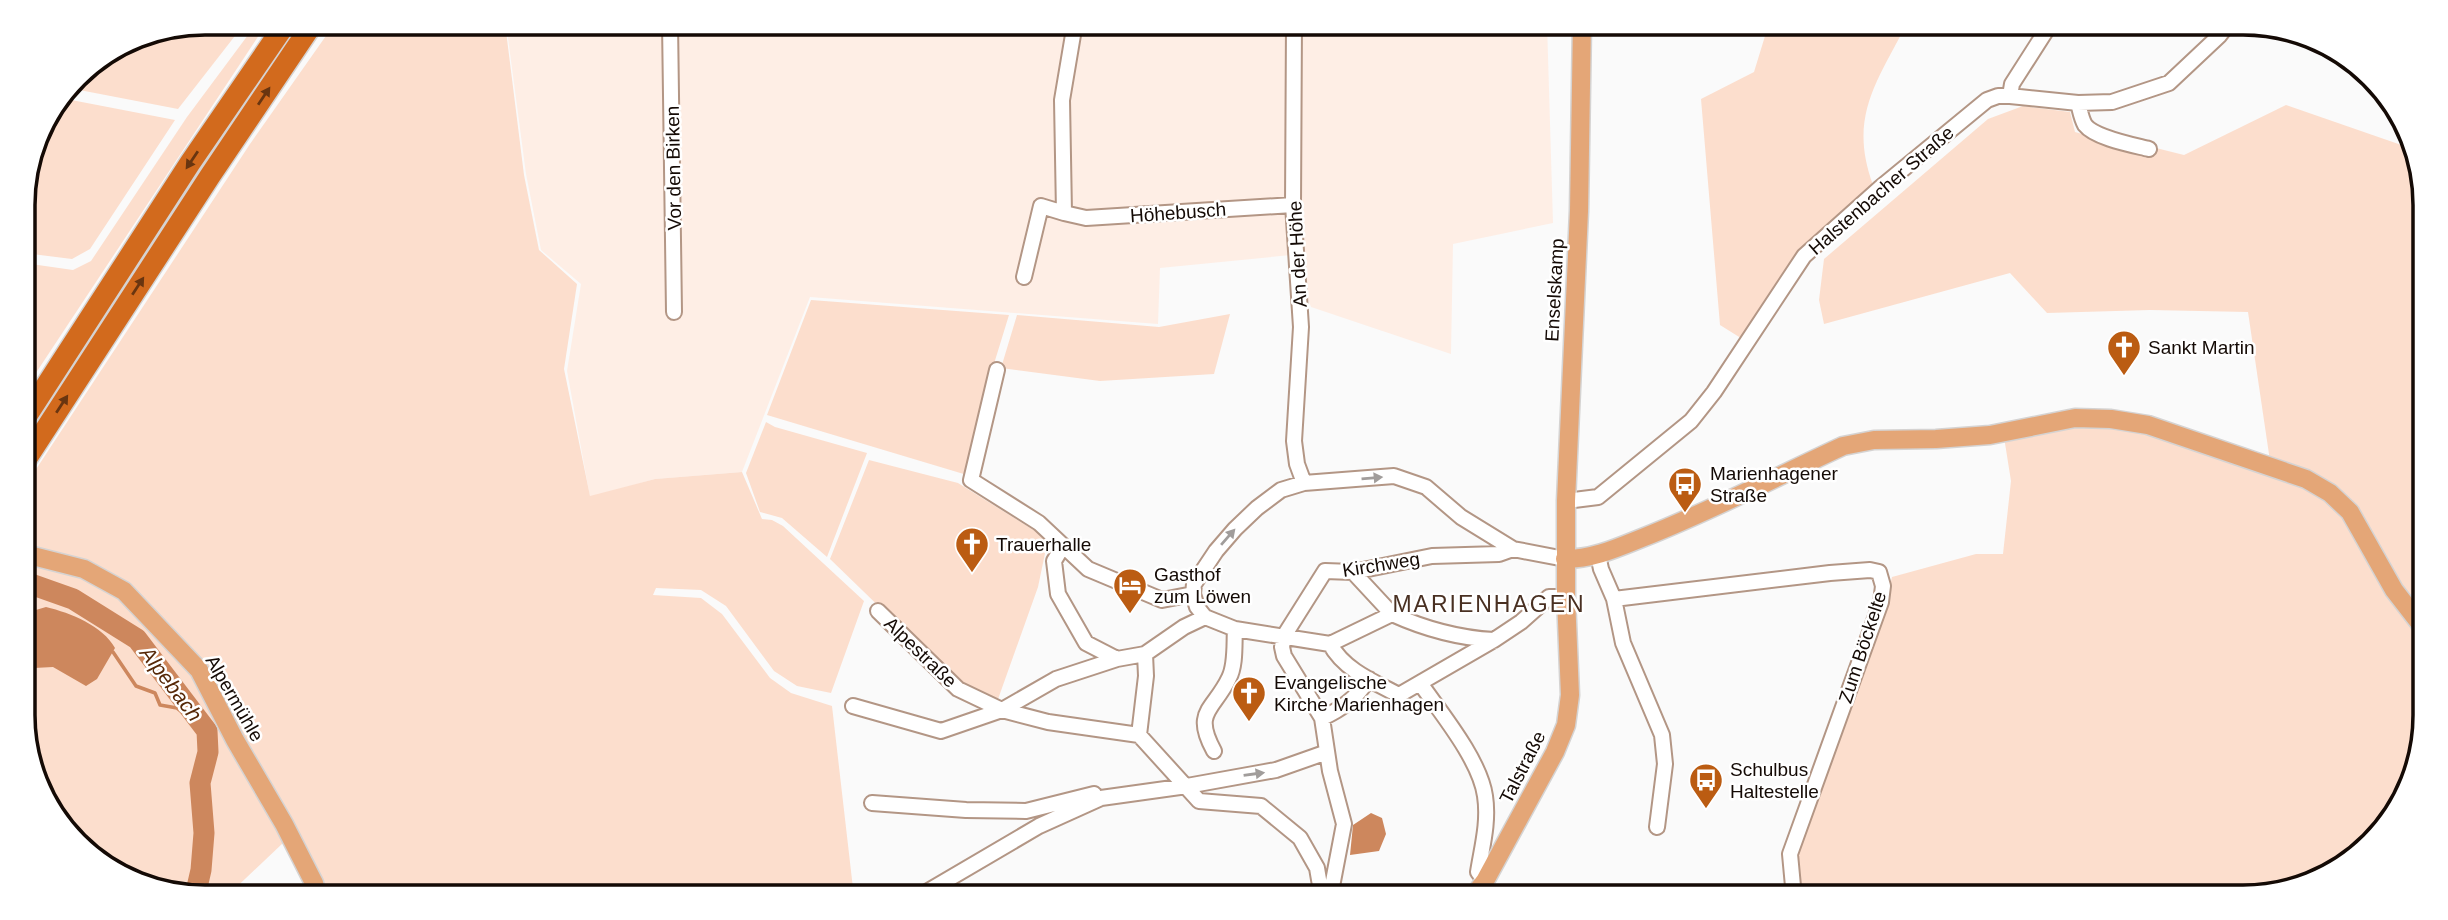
<svg xmlns="http://www.w3.org/2000/svg" width="2448" height="920" font-family="Helvetica,sans-serif">
	<style>
		.built { fill: #feeee5 }
		.green { fill: #fcdecd }
		.water { fill: #cd875d }
		.lines { fill: none; stroke-linecap: round; stroke-linejoin: round }
		.stream { stroke: #cd875d; stroke-width: 3.5 }
		.river { stroke: #cd875d; stroke-width: 21 }
		.minor-casing { stroke: #b39685; stroke-width: 18 }
		.major-casing { stroke: #d5d3d2; stroke-width: 21 }
		.highway-casing { stroke: #d5d3d2; stroke-width: 24 }
		.minor { stroke: #fff; stroke-width: 14 }
		.major { stroke: #e4a677; stroke-width: 18 }
		.highway { stroke: #d26a1d; stroke-width: 21 }
		.oneway { fill: #693510 }
		.oneway2 { fill: #a19d9b }
		.labels { text-anchor: middle; stroke-width: 5; stroke-linejoin: round; paint-order: stroke }
		.street-label { font-size: 19px; fill: #140a05; stroke: #fff }
		.poi-label { font-size: 19px; fill: #140a05; stroke: #fff; text-anchor: start }
		.water-label { font-size: 21px; font-style: italic; fill: #562807; stroke: #fff }
		.quarter-label { font-size: 23px; letter-spacing: 2px; fill: #493022; stroke: #fff }
		.rim { fill: none; stroke: #140a05; stroke-width: 3.5 }
	</style>
	<rect width="100%" height="100%" fill="#fafafa"/>
	<!-- built -->
	<path class="built" d="M506,23H1547L1553,223L1453,244L1451,354L1311,307L1291,255L1160,268L1158,324L810,297L742,472L655,479L590,497L567,371L581,284L541,250L526,174Z"/>
	<!-- green -->
	<path class="green" d="M205,23H245L178,109L69,88L85,68L136,36Z
		M257,23H267L24,391V263L73,270L91,261L187,117Z
		M335,23H505L524,175L539,250L577,284L564,369L590,496L655,479L742,472L762,519L772,520L783,526L864,601L831,693L797,686L774,671L726,606L701,590L656,588L653,595L701,598L722,614L770,678L791,693L832,706L854,897H311L283,843L226,897H205L146,887L68,835L26,750L25,486L250,144Z
		M1769,23H1907C1877,82 1848,117 1873,185L1798,256L1744,340L1720,325L1701,99L1754,72Z
		M61,98L175,120L90,249L72,259L24,253L23,193L42,124Z
		M2286,105L2410,148L2424,181L2425,622L2396,588L2350,504L2270,461L2248,312L2150,310L2047,313L2010,273L1824,324L1819,300L1824,259L1988,119L2023,106L2070,112L2075,132L2150,153L2152,147L2184,155Z
		M811,300L1009,315L993,367L967,475L767,415Z
		M1230,314L1214,374L1100,381L1001,368L1017,315L1159,327Z
		M766,422L775,427L867,453L827,557L782,518L760,512L746,473Z
		M2074,424L2115,426L2157,435L2300,482L2326,499L2342,514L2389,593L2425,641V715L2415,774L2354,860L2255,897H1800L1796,853L1879,629L1892,577L1976,554H2003L2011,481L2004,437Z
		M869,460L958,483L1048,539L1038,587L997,702L960,685L830,559Z"/>
	<!-- water -->
	<path class="water" d="M46,607C71,613 103,626 115,648L97,679L86,686L53,667L34,668L26,666L25,619L29,612Z
		M1371,813L1382,818L1386,834L1379,851L1350,855L1353,825Z"/>
	<g class="lines">
		<!-- stream -->
		<path class="stream" d="M113,652L136,686L155,693L160,705L177,708L191,719L199,720"/>
		<!-- river -->
		<path class="river" d="M25,582L73,599L137,639L207,731L208,752L200,783L204,833L201,870L195,896"/>
		<!-- minor casing -->
		<g class="minor-casing">
			<path id="minor" d="M670,23L674,312
				M1075,23L1062,100L1064,213L1086,218L1293,205
				M1294,23L1293,205L1301,327L1294,441L1297,464L1304,483
				M2010,96L2012,84L2051,23
				M2078,103C2080,110 2081,118 2085,125C2095,138 2133,145 2149,149
				M1024,277L1041,206L1064,213
				M997,370L971,480L1039,523L1088,569L1162,600L1193,594
				M1566,501L1598,497L1691,421L1714,392L1804,256L1880,188L1987,100L1998,96H2010L2078,103L2112,102L2169,83L2219,36L2229,23
				M1063,546L1054,561L1058,594L1086,643L1117,659
				M1598,555L1601,569L1614,599L1623,643L1662,735L1665,764L1657,827
				M1353,572L1392,614
				M1614,599L1830,573L1870,570L1879,572L1883,586L1881,602L1790,854L1794,897
				M878,611L958,689L1002,710L1048,722L1139,735L1199,801L1261,806L1300,838L1317,868L1322,897
				M1494,640C1457,638 1425,629 1392,614L1330,644L1235,629L1205,617L1197,607L1193,594L1194,584L1216,551L1235,529L1257,508L1281,490L1304,483L1394,476L1426,487L1461,517L1513,549L1565,559
				M1330,644C1344,670 1374,682 1399,695L1494,640L1521,622L1549,597H1566
				M1420,683C1441,713 1480,760 1485,796C1489,822 1482,847 1478,872L1485,881
				M853,706L941,731L1002,710L1056,679L1117,659L1145,654L1184,627L1205,617
				M1322,718C1342,709 1356,698 1369,679
				M1139,735L1146,676L1145,654
				M1214,751C1192,711 1214,710 1229,678C1236,665 1234,643 1235,629
				M872,803L966,810L1026,811L1094,794
				M918,897L1039,826L1101,798L1187,786L1276,770L1327,752
				M1330,897L1344,824L1330,771L1322,718L1284,656L1282,647L1284,636L1325,571L1353,572L1432,556L1499,554L1513,549"/>
		</g>
		<!-- major casing -->
		<g class="major-casing">
			<path id="major" d="M25,554L84,569L124,591L199,670L235,740L284,824L314,883L318,897
				M1565,559C1593,559 1617,548 1642,538C1711,511 1776,477 1843,446L1874,440L1936,439L1990,435L2075,418L2111,419L2148,425L2306,479L2330,493L2350,512L2394,590L2425,630
				M1473,897L1485,881L1555,752L1566,725L1570,695L1566,597V501L1579,211L1582,23"/>
		</g>
		<!-- highway casing -->
		<g class="highway-casing">
			<path id="highway" d="M24,420L190,163L286,23
				M25,461L210,176L313,23"/>
		</g>
		<!-- minor -->
		<use href="#minor" class="minor"/>
		<!-- major -->
		<use href="#major" class="major"/>
		<!-- highway -->
		<use href="#highway" class="highway"/>
	</g>
	<!-- one-way arrows -->
	<defs><path id="oneway-solid" d="M-6-.8H1V-3.2L6.5 0L1 3.2V.8H-6Z" transform="scale(1.75)"/></defs>
	<g class="oneway">
		<use href="#oneway-solid" transform="translate(264 96) rotate(-56)"/>
		<use href="#oneway-solid" transform="translate(192 160) rotate(124)"/>
		<use href="#oneway-solid" transform="translate(138 286) rotate(-57)"/>
		<use href="#oneway-solid" transform="translate(62 404) rotate(-57)"/>
	</g>
	<g class="oneway2">
		<use href="#oneway-solid" transform="translate(1372 478) rotate(-5)"/>
		<use href="#oneway-solid" transform="translate(1228 537) rotate(-49)"/>
		<use href="#oneway-solid" transform="translate(1254 774) rotate(-8)"/>
	</g>
	<!-- icons -->
	<defs>
		<g id="church-pin" transform="scale(1.75)"><path d="M0 17L-7.5 6A9.5 9.5 0 1 1 7.5 6Z" fill="#bb5c12" stroke="#fff"/><path d="M-1.2-6h2.4v3.5h3.3v2.4h-3.3V6h-2.4V-.1h-3.3v-2.4h3.3Z" fill="#fff"/></g>
		<g id="bus-pin" transform="scale(1.75)"><path d="M0 17L-7.5 6A9.5 9.5 0 1 1 7.5 6Z" fill="#bb5c12" stroke="#fff"/><path d="M-5-6H5V4H4V6H2V4H-2V6H-4V4H-5ZM-3.5-4V0h7V-4ZM-3.5 1.2v1.5H-2V1.2ZM2 1.2v1.5H3.5V1.2Z" fill="#fff"/></g>
		<g id="hotel-pin" transform="scale(1.75)"><path d="M0 17L-7.5 6A9.5 9.5 0 1 1 7.5 6Z" fill="#bb5c12" stroke="#fff"/><path d="M-6-4.5h1.5V1H6V5H4.5V3h-9V5H-6ZM-4 0a1.8 1.8 0 1 1 3.6 0ZM.5 0V-2.5h3Q6-2.5 6 0Z" fill="#fff"/></g>
	</defs>
	<g fill-rule="evenodd">
		<use href="#church-pin" x="2124" y="347"/>
		<use href="#bus-pin" x="1685" y="484"/>
		<use href="#church-pin" x="972" y="544"/>
		<use href="#hotel-pin" x="1130" y="585"/>
		<use href="#church-pin" x="1249" y="693"/>
		<use href="#bus-pin" x="1706" y="780"/>
	</g>
	<g class="labels">
		<!-- street labels -->
		<g class="street-label">
			<text transform="translate(673 168) rotate(-91)" y="7">Vor den Birken</text>
			<text transform="translate(1881 190) rotate(-41)" y="7">Halstenbacher Straße</text>
			<text transform="translate(1178 212) rotate(-4)" y="7">Höhebusch</text>
			<text transform="translate(1297 254) rotate(-93)" y="7">An der Höhe</text>
			<text transform="translate(1554 290) rotate(-87)" y="7">Enselskamp</text>
			<text transform="translate(1381 564) rotate(-9)" y="7">Kirchweg</text>
			<text transform="translate(1862 647) rotate(-72)" y="7">Zum Böckelte</text>
			<text transform="translate(921 652) rotate(44)" y="7">Alpestraße</text>
			<text transform="translate(235 698) rotate(60)" y="7">Alpermühle</text>
			<text transform="translate(1522 767) rotate(-63)" y="7">Talstraße</text>
		</g>
		<!-- poi labels -->
		<g class="poi-label">
			<text x="2148" y="354">Sankt Martin</text>
			<text x="1710" y="480">Marienhagener<tspan x="1710" dy="22">Straße</tspan></text>
			<text x="996" y="551">Trauerhalle</text>
			<text x="1154" y="581">Gasthof<tspan x="1154" dy="22">zum Löwen</tspan></text>
			<text x="1274" y="689">Evangelische<tspan x="1274" dy="22">Kirche Marienhagen</tspan></text>
			<text x="1730" y="776">Schulbus<tspan x="1730" dy="22">Haltestelle</tspan></text>
		</g>
		<!-- water labels -->
		<g class="water-label">
			<text transform="translate(171 684) rotate(53)" y="7">Alpebach</text>
		</g>
		<!-- quarter labels -->
		<g class="quarter-label">
			<text x="1489" y="612">MARIENHAGEN</text>
		</g>
	</g>
	<!-- crop -->
	<path d="M0 0H2448V920H0ZM205 35H2243A170 170 0 0 1 2413 205V715A170 170 0 0 1 2243 885H205A170 170 0 0 1 35 715V205A170 170 0 0 1 205 35Z" fill="#fff" fill-rule="evenodd"/>
	<path class="rim" d="M205 35H2243A170 170 0 0 1 2413 205V715A170 170 0 0 1 2243 885H205A170 170 0 0 1 35 715V205A170 170 0 0 1 205 35Z"/>
</svg>
